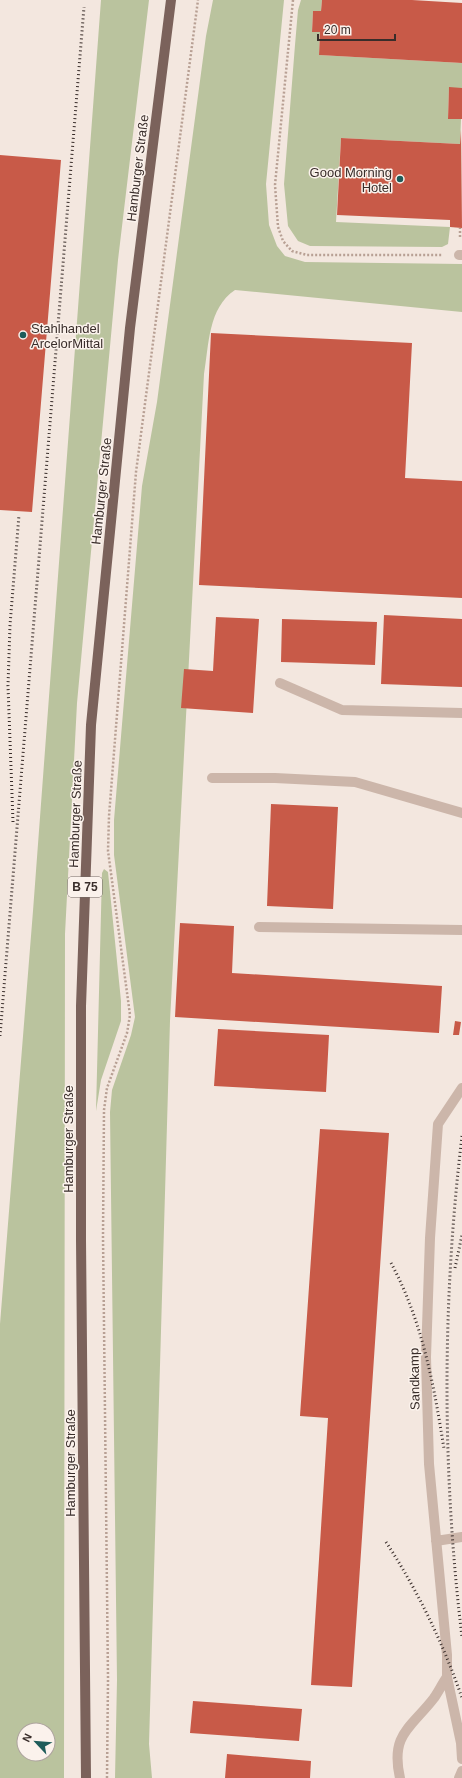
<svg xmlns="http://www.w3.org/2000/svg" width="462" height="1778" font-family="Helvetica,sans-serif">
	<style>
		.green { fill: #bac39e; fill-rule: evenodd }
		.building { fill: #c85a48 }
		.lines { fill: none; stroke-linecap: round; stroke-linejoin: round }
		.path { stroke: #b8a094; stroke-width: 2.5; stroke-dasharray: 2 2; stroke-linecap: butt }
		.minor { stroke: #ccb6aa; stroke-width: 10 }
		.major { stroke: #7b625b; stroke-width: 10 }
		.rail { stroke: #392d2a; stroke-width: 3; stroke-dasharray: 1 3; stroke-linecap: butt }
		.poi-dot { fill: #1e5c5a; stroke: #fbf2ec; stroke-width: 1.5 }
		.labels { text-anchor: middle; stroke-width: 3; stroke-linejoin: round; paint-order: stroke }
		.shield { fill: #fbf2ec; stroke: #736864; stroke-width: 1 }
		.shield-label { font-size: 12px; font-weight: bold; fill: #392d2a }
		.street-label { font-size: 13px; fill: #392d2a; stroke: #fbf2ec }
		.poi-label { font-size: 13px; fill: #392d2a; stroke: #fbf2ec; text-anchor: end }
	</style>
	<rect width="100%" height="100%" fill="#f3e7df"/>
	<!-- green -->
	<path class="green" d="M101,0H149L118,260L77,703L65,934L64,1778H0V1324L33,911ZM24,1730H48V1754H24Z
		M213,0H284L266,184L269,225L277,246L285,256L305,262L462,264V312L235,290C208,308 209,345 204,374L170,1021L149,1744L152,1778H115L117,1680L110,1112L112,1090L131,1035L135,1017L114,855V820L142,486L157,402L206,36Z
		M301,0H322L321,11H313L312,32H320L319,55L462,63V88H449L448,118L461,119L460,144L341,138L336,222L450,227L448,244L442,247L310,246L298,241L288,226L284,184L295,45L298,10Z
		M104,869L108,872L121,1001V1021L101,1080L96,1111L102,873Z"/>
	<!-- building -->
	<path class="building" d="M322,0H412L462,3V63L319,55L320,32H312L313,11H321Z
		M449,87L462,88V119H448Z
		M461,130L462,228L450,227V220L337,215L341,138L460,144Z
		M0,155L61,160L32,512L0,510Z
		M211,333L412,343L405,478L462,481V598L199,585Z
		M384,615L462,619V687L381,684Z
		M216,617L259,619L253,713L181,708L184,669L213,671Z
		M282,619L377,622L375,665L281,662Z
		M271,804L338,807L333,909L267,906Z
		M180,923L234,926L232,973L442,986L439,1033L175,1017Z
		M455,1021L461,1022L459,1035H453Z
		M218,1029L329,1035L326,1092L214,1086Z
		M320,1129L389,1133L352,1687L311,1685L328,1418L300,1416Z
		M193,1701L302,1709L299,1741L190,1733Z
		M227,1754L311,1761L310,1778H225Z"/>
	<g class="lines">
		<!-- path -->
		<path class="path" d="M293,0L275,185L278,227L283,241L292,251L307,255H442
			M460,237V228
			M107,1778L108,1679L103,1236L104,1110L107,1088L127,1033L130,1015L108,851L109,816L136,472L198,0"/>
		<!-- minor -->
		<path class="minor" d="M459,255H462
			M280,683L342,710L462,713
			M212,778H275L355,782L462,813
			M259,927L462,930
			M462,1088L438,1124L430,1238L426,1357L429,1464L447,1655V1677L461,1743L462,1759
			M436,1541L462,1537
			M400,1778C390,1734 411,1728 434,1698C439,1691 442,1684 447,1677
			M459,1778L462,1771"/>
		<!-- major -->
		<path class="major" d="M86,1778L81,1240V1006L91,725L130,328L171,0"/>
		<!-- rail -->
		<path class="rail" d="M13,822L8,686L10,625L19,515
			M0,1036L84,7
			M462,1136C442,1302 442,1472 462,1637
			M391,1263C422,1320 434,1385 444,1449
			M455,1268L462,1235
			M386,1542C418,1591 443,1643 462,1698"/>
	</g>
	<!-- markers -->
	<g class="poi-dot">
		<circle cx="400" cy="179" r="4"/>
		<circle cx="23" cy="335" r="4"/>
	</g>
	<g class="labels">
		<!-- shield labels -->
		<rect class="shield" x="68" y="877" width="34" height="20" rx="3"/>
		<g class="shield-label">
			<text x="85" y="891">B 75</text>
		</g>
		<!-- street labels -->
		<g class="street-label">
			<text transform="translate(137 168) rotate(-83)" y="5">Hamburger Straße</text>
			<text transform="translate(101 491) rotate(-84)" y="5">Hamburger Straße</text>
			<text transform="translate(75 814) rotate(-88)" y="5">Hamburger Straße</text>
			<text transform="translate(68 1139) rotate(-90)" y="5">Hamburger Straße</text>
			<text transform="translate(414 1379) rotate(-91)" y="5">Sandkamp</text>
			<text transform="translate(70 1463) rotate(-90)" y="5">Hamburger Straße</text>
		</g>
		<!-- poi labels -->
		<g class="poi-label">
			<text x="392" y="177">Good Morning<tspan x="392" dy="15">Hotel</tspan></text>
			<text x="31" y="333" text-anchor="start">Stahlhandel<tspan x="31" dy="15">ArcelorMittal</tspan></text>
		</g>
	</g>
	<!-- north arrow -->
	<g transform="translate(36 1742) rotate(296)"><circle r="19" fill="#fbf2ec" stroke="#ada39e"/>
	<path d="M0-3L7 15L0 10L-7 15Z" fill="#1e5c5a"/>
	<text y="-6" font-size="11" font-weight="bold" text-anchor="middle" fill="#392d2a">N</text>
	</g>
	<!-- scale -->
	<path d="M318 34v6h77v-6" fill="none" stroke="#392d2a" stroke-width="2"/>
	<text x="324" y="34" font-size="12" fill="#392d2a" stroke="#fbf2ec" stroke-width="3" paint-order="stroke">20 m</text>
</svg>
